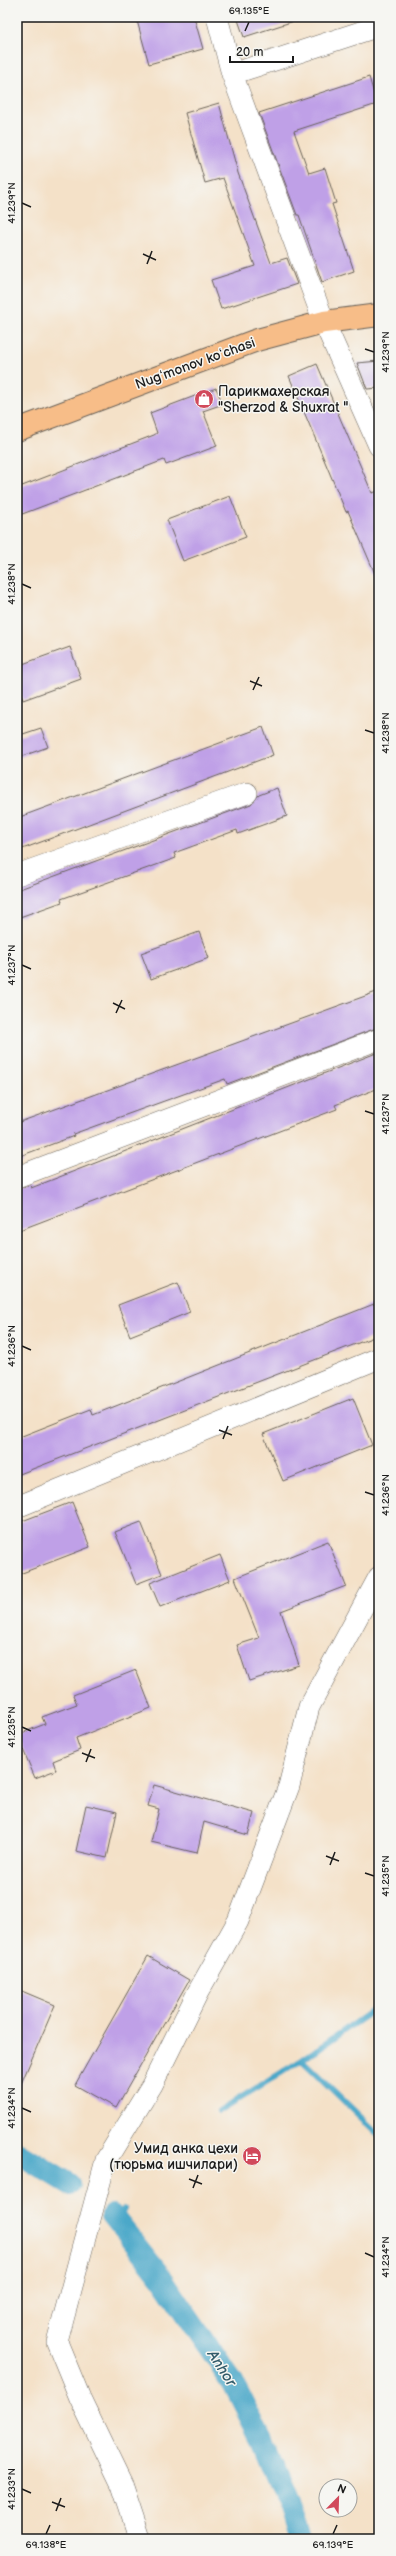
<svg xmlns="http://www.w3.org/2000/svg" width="396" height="2556" font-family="'Balsamiq Sans',sans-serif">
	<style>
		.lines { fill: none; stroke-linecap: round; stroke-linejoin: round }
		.stream { stroke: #4ba8c9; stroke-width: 6 }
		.canal { stroke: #4ba8c9; stroke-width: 22 }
		.building { fill: #bfa0e7 }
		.minor-casing { stroke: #686158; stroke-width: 22 }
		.major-casing { stroke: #686158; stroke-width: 24 }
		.minor { stroke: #fff; stroke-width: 21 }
		.major { stroke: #f7bd88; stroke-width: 22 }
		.ticks { fill: none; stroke: #1c1c1c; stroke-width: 1.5 }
		.labels { text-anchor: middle; stroke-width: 3; stroke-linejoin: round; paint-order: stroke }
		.street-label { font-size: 14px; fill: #1c1c1c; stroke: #f6f6f2 }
		.poi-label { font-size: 14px; fill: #1c1c1c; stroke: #f6f6f2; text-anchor: start }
		.water-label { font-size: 15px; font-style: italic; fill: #315b6a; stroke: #f6f6f2 }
		.neatline { fill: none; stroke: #1c1c1c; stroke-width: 1.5 }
		.ticks-label { font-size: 10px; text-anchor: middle; fill: #1c1c1c }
	</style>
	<rect width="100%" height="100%" fill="#f6f6f2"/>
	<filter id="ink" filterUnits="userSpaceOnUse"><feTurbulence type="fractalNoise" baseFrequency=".025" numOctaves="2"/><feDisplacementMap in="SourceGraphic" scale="8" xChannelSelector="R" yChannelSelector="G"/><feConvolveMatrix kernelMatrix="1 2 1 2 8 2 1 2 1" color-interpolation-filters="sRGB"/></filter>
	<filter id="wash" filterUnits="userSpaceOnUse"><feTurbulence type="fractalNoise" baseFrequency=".012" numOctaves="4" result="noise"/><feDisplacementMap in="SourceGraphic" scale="16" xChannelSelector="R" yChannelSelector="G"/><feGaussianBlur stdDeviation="0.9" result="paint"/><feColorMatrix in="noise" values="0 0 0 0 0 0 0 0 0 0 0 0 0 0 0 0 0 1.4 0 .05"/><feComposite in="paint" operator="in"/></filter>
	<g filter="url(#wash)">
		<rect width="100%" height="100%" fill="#f4e1c8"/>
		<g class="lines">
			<!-- stream -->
			<path class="stream" d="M302,2060L379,2135
				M219,2111L302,2060L379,2006
				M118,2220L124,2209"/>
			<!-- canal -->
			<path class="canal" d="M17,2152L70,2184
				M112,2215L162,2278L233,2383L262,2440L289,2505L299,2539"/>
		</g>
		<g id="blocks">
			<!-- building -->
			<path class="building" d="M136,17H194L203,49L149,64Z
				M237,17H293L294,21L244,37Z
				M369,77L377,104L294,131L309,173L325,168L336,203L332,204L354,271L322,282L299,215H297L259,113Z
				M219,103L238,173L271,263L287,258L297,284L221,309L211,280L255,266L223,178L205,183L185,113Z
				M379,361V388L367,389L357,363Z
				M317,364L372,493L379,491V583L348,511L346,512L289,376Z
				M216,388L223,404L203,411L217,446L166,465L164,460L17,516V488L154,435L157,433L150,413Z
				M230,496L246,537L183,561L167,520Z
				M70,647L81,679L23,700L17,684V666Z
				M263,727L273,755L17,851V818Z
				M41,728L48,747L17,758V736Z
				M277,788L287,816L238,834L237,830L174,853L176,858L61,899L62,902L17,918V890L251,804L259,795Z
				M199,932L209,958L151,979L141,953Z
				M379,991V1027L227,1084L225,1079L73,1134L74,1136L20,1156L22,1162L17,1164V1123Z
				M379,1052V1088L335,1105L337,1109L17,1231V1189L30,1185L31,1188L85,1167Z
				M178,1282L190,1312L130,1336L118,1305Z
				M379,1302V1335L17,1475V1438L91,1409L93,1415Z
				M353,1398L372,1445L283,1481L263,1434Z
				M72,1502L90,1547L17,1575V1523Z
				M141,1522L162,1574L136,1584L115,1532Z
				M328,1541L346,1586L281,1611L299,1665L249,1681L237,1645L259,1638L235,1578Z
				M220,1555L230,1580L160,1607L150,1583Z
				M136,1670L151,1708L76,1738L80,1750L53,1761L56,1770L35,1778L17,1735L45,1724L42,1717L77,1704L73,1695Z
				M154,1785L254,1813L248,1835L204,1822L197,1853L151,1842L159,1809L148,1806Z
				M86,1805L117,1812L107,1858L76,1851Z
				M148,1956L189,1980L116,2108L75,2085Z
				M17,1989L55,2005L17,2093Z"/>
		</g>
	</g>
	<g filter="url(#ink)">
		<use href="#blocks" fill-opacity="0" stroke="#686158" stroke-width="1"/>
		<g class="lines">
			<!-- minor casing -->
			<g class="minor-casing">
				<path id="minor" d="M217,17L232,74L324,322L379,446
					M232,74L379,26
					M17,875L247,793
					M17,1177L379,1039
					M17,1507L379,1358
					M140,2539L122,2485L80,2398L57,2342L106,2160L152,2085L198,1992L238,1921L289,1786L309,1707L379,1577"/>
			</g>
			<!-- major casing -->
			<g class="major-casing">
				<path id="major" d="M17,430L257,340L324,322L379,315"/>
			</g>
			<!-- minor -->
			<use href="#minor" class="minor"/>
			<!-- major -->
			<use href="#major" class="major"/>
		</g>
	</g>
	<!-- ticks -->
	<path class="ticks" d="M245,31L249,22M22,203L31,207M143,254L156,260M147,264L152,251M365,349L374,352M22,584L31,588M250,681L262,686M253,690L259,677M365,730L374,733M22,965L31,969M113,1003L125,1009M116,1013L122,1000M365,1111L374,1114M22,1346L31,1350M219,1430L232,1435M223,1439L228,1426M365,1492L374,1495M22,1727L31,1731M82,1753L95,1758M86,1762L91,1749M326,1856L339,1861M330,1865L335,1852M365,1873L374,1876M22,2108L31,2112M189,2179L202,2184M193,2188L198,2175M365,2253L374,2257M22,2489L31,2493M52,2502L65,2507M56,2511L61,2498M46,2534L50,2525M333,2534L337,2525"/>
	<!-- icons -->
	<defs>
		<g id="shop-disc" transform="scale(1)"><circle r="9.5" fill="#d1495b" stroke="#f6f6f2"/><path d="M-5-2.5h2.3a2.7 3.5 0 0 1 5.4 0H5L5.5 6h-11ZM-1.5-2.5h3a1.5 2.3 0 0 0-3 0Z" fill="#fff"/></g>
		<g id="hotel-disc" transform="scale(1)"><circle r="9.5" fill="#d1495b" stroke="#f6f6f2"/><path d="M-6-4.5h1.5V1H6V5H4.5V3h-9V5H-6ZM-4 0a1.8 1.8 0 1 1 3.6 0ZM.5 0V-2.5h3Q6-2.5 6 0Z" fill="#fff"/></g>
	</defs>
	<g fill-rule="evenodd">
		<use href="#shop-disc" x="204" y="399"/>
		<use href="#hotel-disc" x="252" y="2156"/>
	</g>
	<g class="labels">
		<!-- street labels -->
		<g class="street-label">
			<text transform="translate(195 363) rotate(-20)" y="5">Nugʻmonov koʻchasi</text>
		</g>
		<!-- poi labels -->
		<g class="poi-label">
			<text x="218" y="396">Парикмахерская<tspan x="218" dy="16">"Sherzod &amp; Shuxrat "</tspan></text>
			<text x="238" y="2153" text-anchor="end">Умид анка цехи<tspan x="238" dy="16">(тюрьма ишчилари)</tspan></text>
		</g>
		<!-- water labels -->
		<g class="water-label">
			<text transform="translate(222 2368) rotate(57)" y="5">Anhor</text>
		</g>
	</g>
	<!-- margin -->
	<rect width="396" height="2556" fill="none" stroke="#f6f6f2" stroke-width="44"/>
	<!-- north arrow -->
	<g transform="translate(338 2498) rotate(23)"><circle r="19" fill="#f6f6f2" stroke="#9f9f9c"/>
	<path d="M0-3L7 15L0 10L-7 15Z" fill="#d1495b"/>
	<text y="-6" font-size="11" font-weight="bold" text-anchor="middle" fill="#1c1c1c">N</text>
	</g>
	<!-- scale -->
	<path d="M230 56v6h63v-6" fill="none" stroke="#1c1c1c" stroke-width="2"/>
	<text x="236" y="56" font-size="12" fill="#1c1c1c" stroke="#f6f6f2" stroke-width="3" paint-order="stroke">20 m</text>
	<rect x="22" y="22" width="352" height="2512" class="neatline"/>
	<g class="ticks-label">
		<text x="249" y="14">69.135°E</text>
		<text transform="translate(11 203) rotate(-90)" y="4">41.239°N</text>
		<text transform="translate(385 352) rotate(-90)" y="4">41.239°N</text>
		<text transform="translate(11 584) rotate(-90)" y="4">41.238°N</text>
		<text transform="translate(385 733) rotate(-90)" y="4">41.238°N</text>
		<text transform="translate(11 965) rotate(-90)" y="4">41.237°N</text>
		<text transform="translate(385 1114) rotate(-90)" y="4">41.237°N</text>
		<text transform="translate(11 1346) rotate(-90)" y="4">41.236°N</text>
		<text transform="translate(385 1495) rotate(-90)" y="4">41.236°N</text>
		<text transform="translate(11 1727) rotate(-90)" y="4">41.235°N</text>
		<text transform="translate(385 1876) rotate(-90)" y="4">41.235°N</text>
		<text transform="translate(11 2108) rotate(-90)" y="4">41.234°N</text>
		<text transform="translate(385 2257) rotate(-90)" y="4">41.234°N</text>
		<text transform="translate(11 2489) rotate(-90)" y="4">41.233°N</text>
		<text x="46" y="2548">69.138°E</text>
		<text x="333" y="2548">69.139°E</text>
	</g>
</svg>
